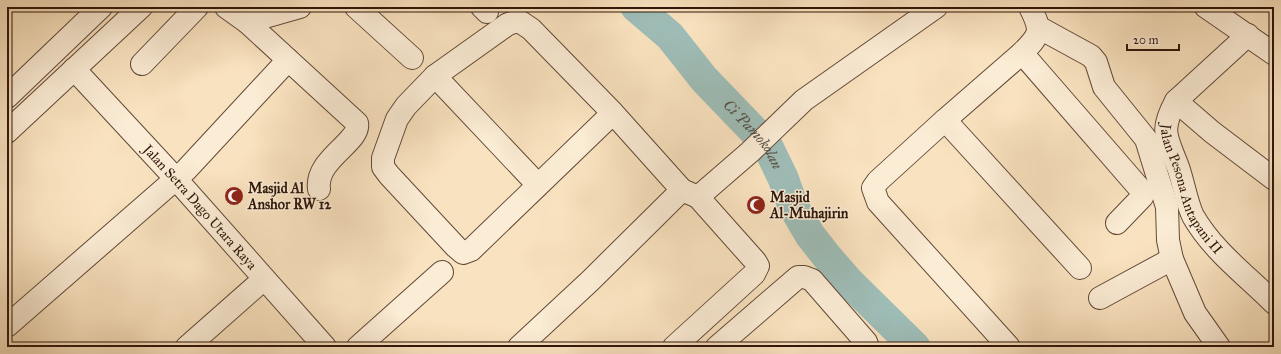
<svg xmlns="http://www.w3.org/2000/svg" width="1281" height="354" font-family="'IM FELL Great Primer',serif">
	<style>
		.lines { fill: none; stroke-linecap: round; stroke-linejoin: round }
		.river { stroke: #9ebdb7; stroke-width: 31 }
		.minor-casing { stroke: #624938; stroke-width: 24 }
		.minor { stroke: #fbecd5; stroke-width: 22 }
		.labels { text-anchor: middle; stroke-width: 3; stroke-linejoin: round; paint-order: stroke }
		.street-label { font-size: 14px; fill: #2f160b; stroke: #fbecd5 }
		.poi-label { font-size: 14px; font-weight: bold; fill: #2f160b; stroke: #fbecd5; text-anchor: start }
		.water-label { font-size: 15px; font-style: italic; fill: #565047; stroke: #fbecd5 }
	</style>
	<rect width="100%" height="100%" fill="#f9e2bf"/>
	<filter id="stains"><feTurbulence type="fractalNoise" baseFrequency=".005" numOctaves="4"/><feColorMatrix values="0 0 0 0 .2 0 0 0 0 .09 0 0 0 0 .02 0 0 0 .5 -.17"/></filter>
	<radialGradient id="worn" r=".72"><stop offset=".6" stop-color="#630" stop-opacity="0"/><stop offset="1" stop-color="#630" stop-opacity=".3"/></radialGradient>
	<g class="lines">
		<!-- river -->
		<path class="river" id="s1" d="M636,7L670,36L704,79L754,131L768,147L783,178L793,206L810,235L828,258L848,281L915,347"/>
		<!-- minor casing -->
		<g class="minor-casing">
			<g id="minor">
				<path d="M226,7L247,22L300,7"/>
				<path d="M356,7L412,58"/>
				<path d="M482,7L487,12"/>
				<path d="M1206,7L1274,54"/>
				<path d="M247,22L357,123C361,142 315,159 319,189"/>
				<path d="M1038,27L1091,56L1096,62L1104,87L1146,139L1167,207L1168,240L1172,259L1195,313L1219,347"/>
				<path id="s2" d="M1248,35L1176,101C1159,132 1167,137 1178,167C1183,181 1187,204 1193,216C1213,251 1246,275 1274,303"/>
				<path d="M1022,53L1141,190L1143,195L1142,197L1117,223"/>
				<path d="M142,64L197,7"/>
				<path id="s3" d="M74,69L176,179L325,347"/>
				<path d="M435,76L538,185"/>
				<path d="M7,97L101,7"/>
				<path d="M1176,101L1212,132L1274,179"/>
				<path d="M613,113L471,250L463,253L456,247L389,175L383,167V158L397,119L406,106L435,76L508,24L519,21L531,29L613,113L682,190L698,197L755,261L758,266L754,274L674,347"/>
				<path d="M945,120L1080,268"/>
				<path d="M7,132L141,7"/>
				<path d="M698,197L750,152L804,100L936,7"/>
				<path d="M1100,298L1172,259"/>
				<path d="M7,326L186,170L288,60"/>
				<path d="M187,347L264,279"/>
				<path d="M358,347L442,272"/>
				<path d="M519,347L590,281L682,190"/>
				<path d="M717,347L798,277H804L812,280L866,342L868,347"/>
				<path d="M1009,347L878,202L873,188L878,181L945,120L1022,53C1041,34 1042,31 1030,7"/>
			</g>
		</g>
		<!-- minor -->
		<use href="#minor" class="minor"/>
	</g>
	<!-- icons -->
	<defs>
		<g id="mosque-disc" transform="scale(1)"><circle r="9.5" fill="#8f2418" stroke="#fbecd5"/><path d="M3.5-4.9A6 6 0 1 0 3.5 4.9A5 5 0 1 1 3.5-4.9Z" fill="#fff"/></g>
	</defs>
	<g fill-rule="evenodd">
		<use href="#mosque-disc" x="234" y="196"/>
		<use href="#mosque-disc" x="756" y="205"/>
	</g>
	<g class="labels">
		<!-- street labels -->
		<g class="street-label">
			<text dy="5" stroke="none"><textPath href="#s2" startOffset="193">Jalan Pesona Antapani II</textPath></text>
			<text dy="5" stroke="none"><textPath href="#s3" startOffset="187">Jalan Setra Dago Utara Raya</textPath></text>
		</g>
		<!-- poi labels -->
		<g class="poi-label">
			<text x="248" y="193">Masjid Al<tspan x="248" dy="16">Anshor RW 12</tspan></text>
			<text x="770" y="202">Masjid<tspan x="770" dy="16">Al-Muhajirin</tspan></text>
		</g>
		<!-- water labels -->
		<g class="water-label">
			<text dy="5" stroke="none"><textPath href="#s1" startOffset="174">Ci Pamokolan</textPath></text>
		</g>
	</g>
	<!-- margin -->
	<rect width="1281" height="354" fill="none" stroke="#f9e2bf" stroke-width="24"/>
	<rect x="8" y="8" width="1265" height="338" fill="none" stroke="#2f160b" stroke-width="2"/>
	<rect x="12" y="12" width="1257" height="330" fill="none" stroke="#2f160b"/>
	<!-- scale -->
	<path d="M1127 44v6h52v-6" fill="none" stroke="#2f160b" stroke-width="2"/>
	<text x="1133" y="44" font-size="12" fill="#2f160b" stroke="#fbecd5" stroke-width="3" paint-order="stroke">20 m</text>
	<rect width="100%" height="100%" filter="url(#stains)"/>
	<rect width="100%" height="100%" fill="url(#worn)"/>
</svg>
